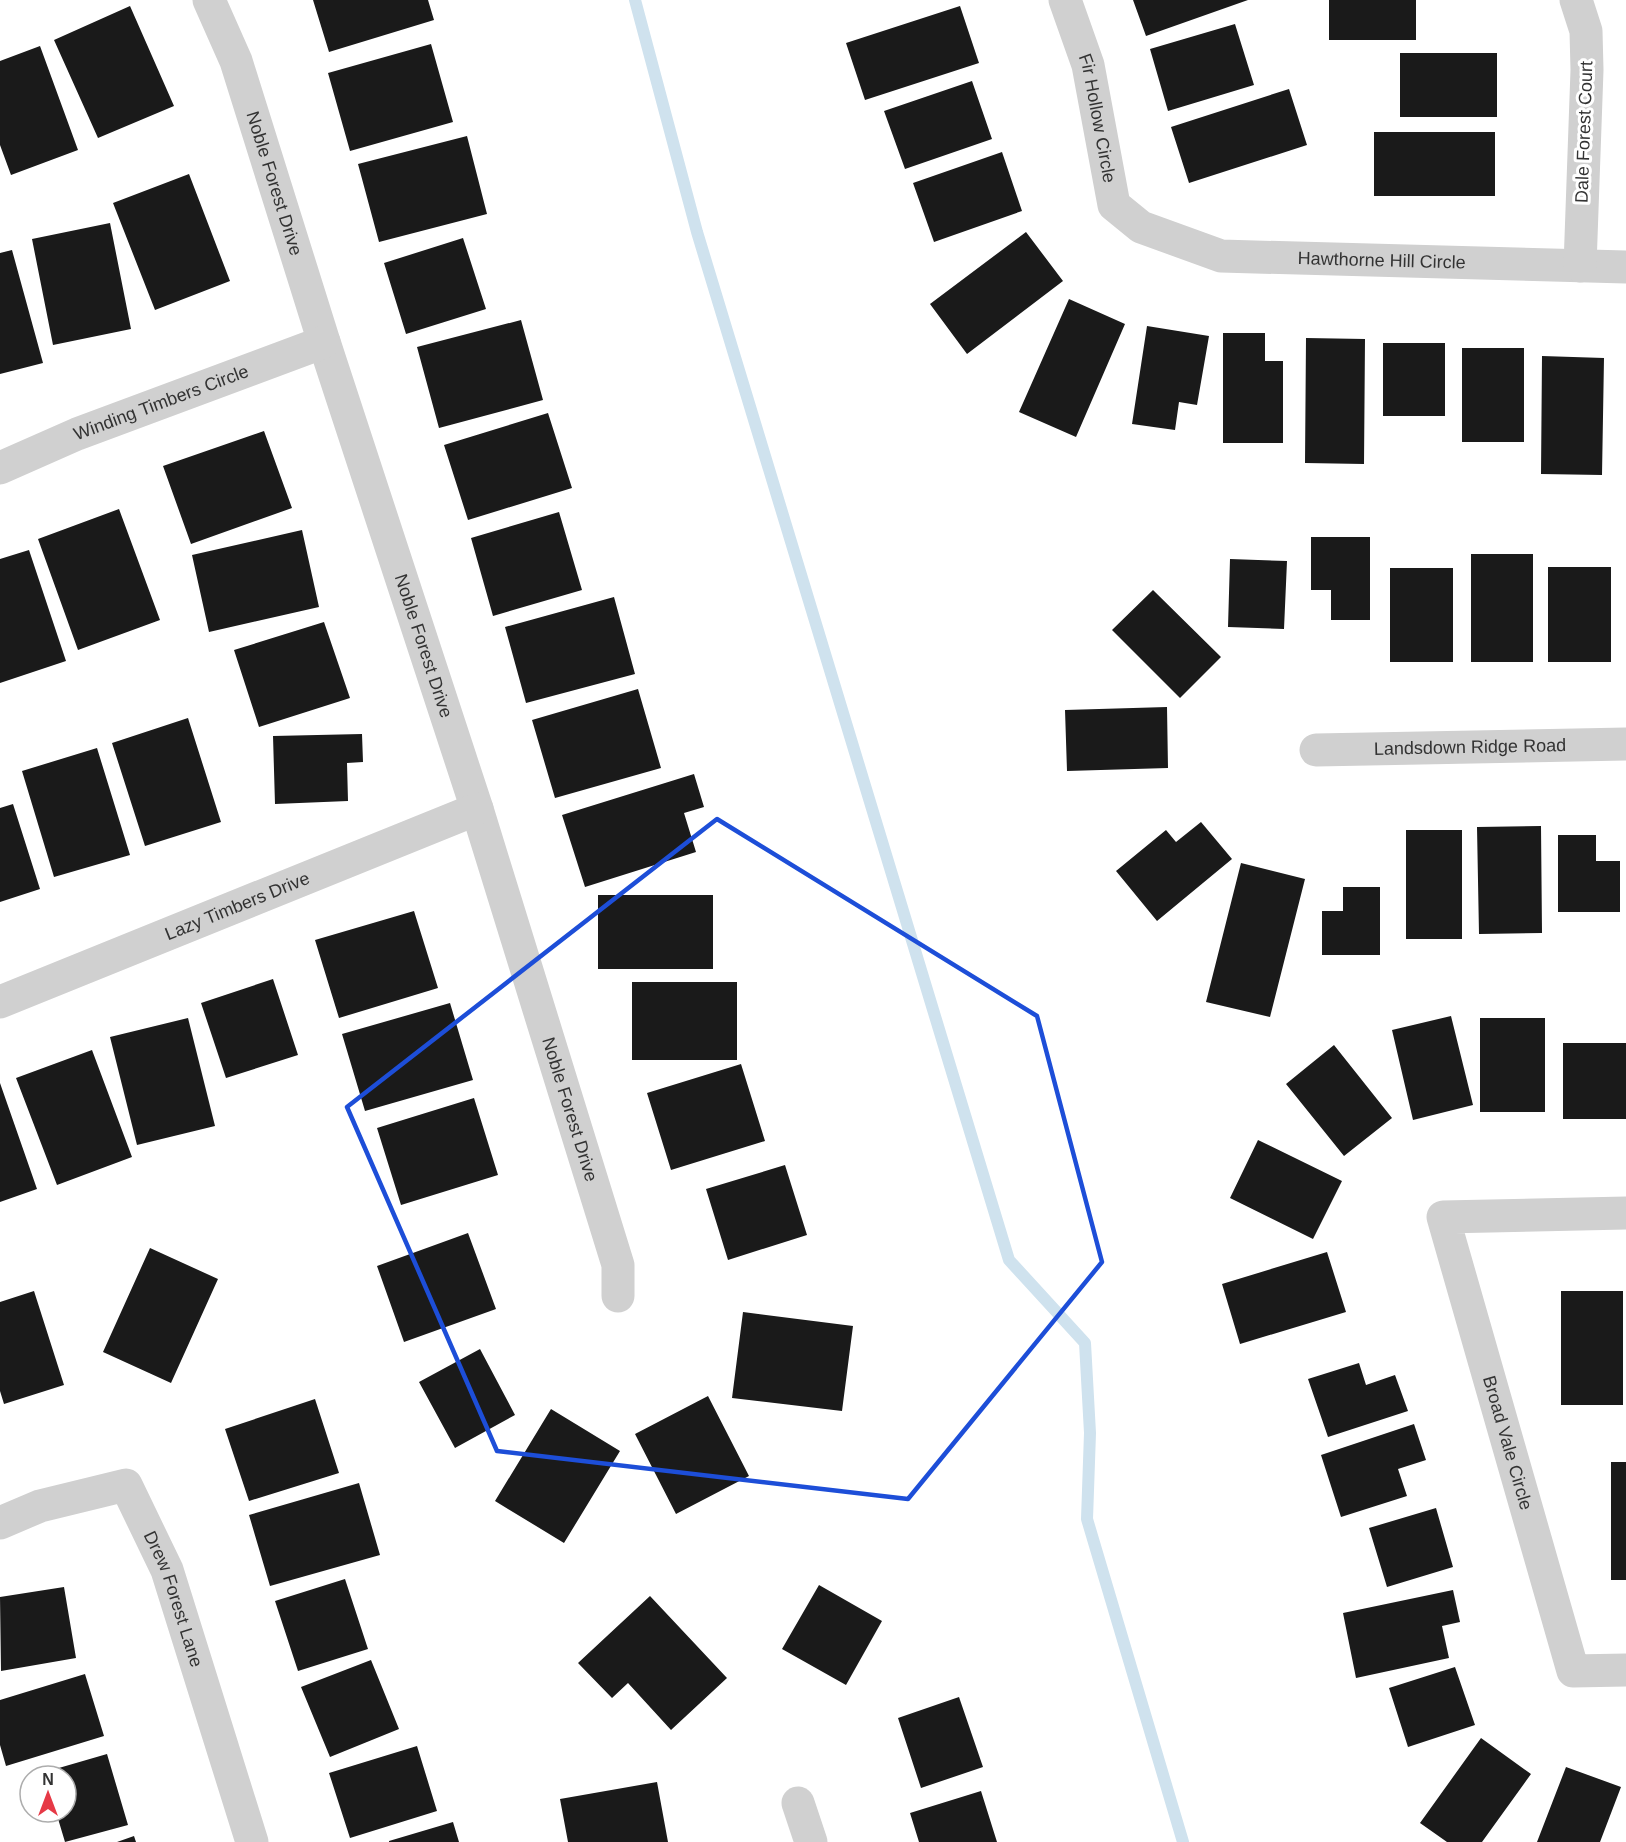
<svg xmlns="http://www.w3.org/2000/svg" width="1626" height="1842" font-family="Arial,sans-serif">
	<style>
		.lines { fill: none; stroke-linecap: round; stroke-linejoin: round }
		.stream { stroke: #cfe2ee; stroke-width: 12 }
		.building { fill: #1a1a1a }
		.street { stroke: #d0d0d0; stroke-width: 33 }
		.marked { fill: none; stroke: #1d4ed8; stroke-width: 4.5; stroke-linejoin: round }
		.labels { text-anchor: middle; stroke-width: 6; stroke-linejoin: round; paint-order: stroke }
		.street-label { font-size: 18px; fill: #333; stroke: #fff }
	</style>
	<rect width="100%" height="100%" fill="#fff"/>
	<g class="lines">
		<!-- stream -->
		<path class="stream" d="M635,0L697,232L1009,1260L1085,1343L1090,1433L1087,1519L1183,1842"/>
	</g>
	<!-- building -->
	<path class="building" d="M313,0H428L434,20L329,52Z
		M1133,0H1248L1146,36Z
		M1329,0H1416V40H1329Z
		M130,6L174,106L98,138L54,40Z
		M960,6L979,63L865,100L846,43Z
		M1235,24L1254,85L1168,111L1150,49Z
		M431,44L453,122L350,151L328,73Z
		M40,46L78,150L11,175L0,145V61Z
		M1400,53H1497V117H1400Z
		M972,81L992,139L905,169L884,111Z
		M1289,89L1307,145L1189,183L1171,127Z
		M1374,132H1495V196H1374Z
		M467,136L487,214L379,242L358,164Z
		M1002,152L1022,211L934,242L913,183Z
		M189,174L230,281L155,310L113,203Z
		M110,223L131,329L53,345L32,239Z
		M1026,232L1063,281L967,354L930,304Z
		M463,238L486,309L406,334L384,263Z
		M12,250L43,363L0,374V253Z
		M1069,299L1125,324L1076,437L1019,412Z
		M521,320L543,400L439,428L417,347Z
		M1147,326L1209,336L1197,405L1179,402L1175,430L1132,424Z
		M1223,333H1265V361H1283V443H1223Z
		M1306,338L1365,339L1364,464L1305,463Z
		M1383,343H1445V416H1383Z
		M1462,348H1524V442H1462Z
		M1542,356L1604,358L1602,475L1541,474Z
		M548,413L572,488L468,520L444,445Z
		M264,431L292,508L191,544L163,466Z
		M119,509L160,620L78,650L38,539Z
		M559,512L582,590L493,616L471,538Z
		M302,530L319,607L209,632L192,555Z
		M1311,537H1370V620H1331V590H1311Z
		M29,550L66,661L0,683V559Z
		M1471,554H1533V662H1471Z
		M1230,559L1287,561L1284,629L1228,627Z
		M1548,567H1611V662H1548Z
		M1390,568H1453V662H1390Z
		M1153,590L1221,657L1180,698L1112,630Z
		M614,597L635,674L526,703L505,627Z
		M324,622L350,698L259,727L234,650Z
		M638,689L661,768L555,798L532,720Z
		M1167,707L1168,768L1067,771L1065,710Z
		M188,718L221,822L145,846L112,743Z
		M362,734L363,762L347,763L348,801L275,804L273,736Z
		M97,748L130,855L54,877L22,771Z
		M694,774L704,807L684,813L696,852L585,887L562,815Z
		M13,804L40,889L0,902V808Z
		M1201,822L1232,859L1157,921L1116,871L1166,830L1176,842Z
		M1541,826L1542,933L1479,934L1477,827Z
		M1406,830H1462V939H1406Z
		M1558,835H1596V861H1620V912H1558Z
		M1241,863L1305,879L1270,1017L1206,1002Z
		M1343,887H1380V955H1322V911H1343Z
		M598,895H713V969H598Z
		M414,911L438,988L339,1018L315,940Z
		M273,979L298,1055L226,1078L201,1003Z
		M632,982H737V1060H632Z
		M450,1003L473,1080L365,1111L342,1034Z
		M1451,1016L1473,1105L1413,1120L1392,1030Z
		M188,1018L215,1126L137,1145L110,1037Z
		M1480,1018H1545V1112H1480Z
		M1563,1043H1626V1119H1563Z
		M1334,1045L1392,1118L1344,1156L1286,1084Z
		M92,1050L132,1157L57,1185L16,1078Z
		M741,1064L765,1141L671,1170L647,1093Z
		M0,1083L37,1189L0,1202Z
		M474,1098L498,1175L401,1205L377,1128Z
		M1258,1140L1342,1181L1313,1239L1230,1198Z
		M785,1165L807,1235L728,1260L706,1189Z
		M468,1233L496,1309L404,1342L377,1266Z
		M150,1248L218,1279L171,1383L103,1352Z
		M1327,1252L1346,1312L1240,1344L1222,1284Z
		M34,1291L64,1385L4,1404L0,1391V1302Z
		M1561,1291H1623V1405H1561Z
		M743,1312L853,1326L842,1411L732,1398Z
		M480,1349L515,1415L455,1448L419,1382Z
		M1359,1363L1366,1385L1395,1375L1408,1411L1328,1437L1308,1379Z
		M708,1396L749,1476L676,1514L635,1434Z
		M315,1399L339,1473L249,1501L225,1429Z
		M551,1409L620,1451L564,1543L495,1501Z
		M1414,1424L1426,1460L1398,1469L1407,1496L1341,1517L1321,1455Z
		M1611,1462H1626V1580H1611Z
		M359,1483L380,1555L270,1586L249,1515Z
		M1436,1508L1453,1567L1387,1587L1369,1528Z
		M345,1579L368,1649L298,1671L275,1601Z
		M819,1585L882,1621L846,1685L782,1649Z
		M64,1587L76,1658L1,1671L0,1597Z
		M1453,1590L1460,1622L1442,1626L1449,1658L1356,1678L1343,1613Z
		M650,1596L727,1678L671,1730L628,1683L612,1698L578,1663Z
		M371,1660L399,1729L330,1757L301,1687Z
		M1455,1667L1475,1725L1408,1747L1389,1688Z
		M85,1674L104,1736L6,1766L0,1745V1700Z
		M959,1697L983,1767L921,1788L898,1718Z
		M1481,1738L1531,1774L1482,1842H1447L1420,1823Z
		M417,1746L437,1811L350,1838L329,1773Z
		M107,1754L128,1825L65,1842L56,1812H66V1776H46L45,1772Z
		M1566,1767L1621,1787L1600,1842H1537Z
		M657,1782L668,1842H568L560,1799Z
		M981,1791L997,1842H919L910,1813Z
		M453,1822L459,1842H389V1841Z
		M134,1836L136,1842H117Z"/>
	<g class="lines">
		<!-- street -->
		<g class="street">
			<path id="s1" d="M209,0L236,61L324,342L477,809L618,1265V1296"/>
			<path id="s2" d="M1065,0L1088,65L1114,205L1141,227L1221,256L1626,267"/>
			<path d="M1576,0L1586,31L1587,70L1580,266"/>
			<path id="s3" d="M0,468L77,434L324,342"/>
			<path id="s4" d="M1316,750L1626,744"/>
			<path id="s5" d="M0,1002L477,809"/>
			<path id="s6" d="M1626,1213L1443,1217L1573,1671L1626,1670"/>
			<path id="s7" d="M0,1523L40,1506L126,1485L167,1570L252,1842"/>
			<path d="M798,1803L811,1842"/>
		</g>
	</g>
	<!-- marked area -->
	<path class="marked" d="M717,819L1037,1016L1102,1262L908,1499L497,1451L347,1107Z"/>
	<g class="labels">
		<!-- street labels -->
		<g class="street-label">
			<text dy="6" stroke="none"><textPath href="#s2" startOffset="123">Fir Hollow Circle</textPath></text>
			<text transform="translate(1584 132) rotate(-88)" y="6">Dale Forest Court</text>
			<text dy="6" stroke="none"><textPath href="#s1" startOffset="195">Noble Forest Drive</textPath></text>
			<text dy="6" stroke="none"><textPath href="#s2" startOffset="492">Hawthorne Hill Circle</textPath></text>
			<text dy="6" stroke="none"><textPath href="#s3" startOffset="174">Winding Timbers Circle</textPath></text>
			<text dy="6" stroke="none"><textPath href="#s1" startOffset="681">Noble Forest Drive</textPath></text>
			<text dy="6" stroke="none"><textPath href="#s4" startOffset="154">Landsdown Ridge Road</textPath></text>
			<text dy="6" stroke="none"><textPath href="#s5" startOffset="256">Lazy Timbers Drive</textPath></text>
			<text dy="6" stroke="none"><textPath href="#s1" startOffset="1167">Noble Forest Drive</textPath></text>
			<text dy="6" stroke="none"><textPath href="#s6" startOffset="418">Broad Vale Circle</textPath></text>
			<text dy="6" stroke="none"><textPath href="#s7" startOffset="256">Drew Forest Lane</textPath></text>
		</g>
	</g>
	<!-- north arrow -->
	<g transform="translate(48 1794)"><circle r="28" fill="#ffffff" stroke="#adadad" stroke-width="1.5"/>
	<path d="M0-4.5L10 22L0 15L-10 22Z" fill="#e63946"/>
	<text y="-9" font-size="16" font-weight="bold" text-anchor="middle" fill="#333333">N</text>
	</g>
</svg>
